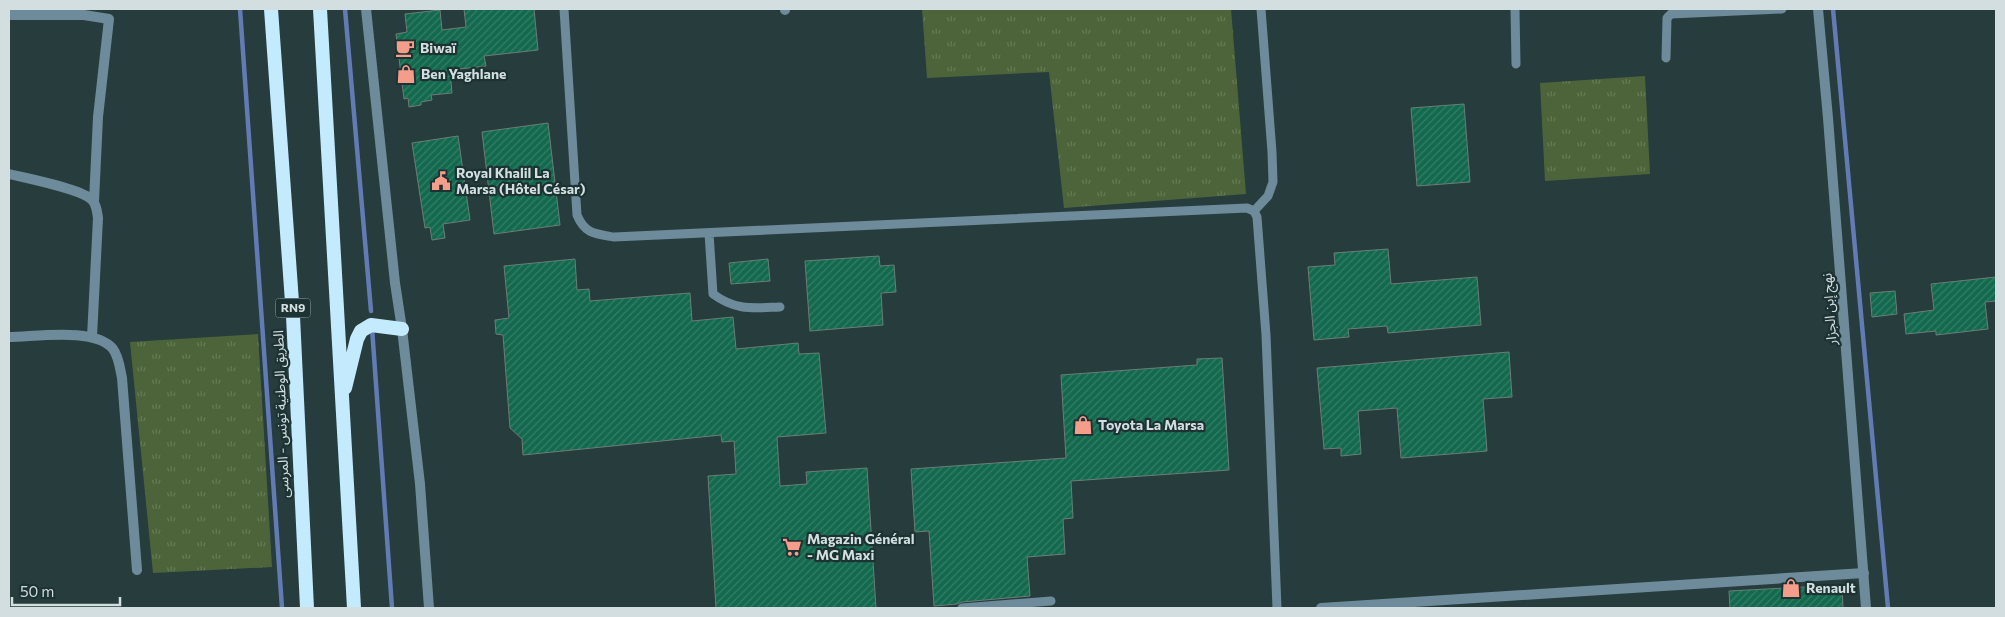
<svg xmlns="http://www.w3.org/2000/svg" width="2005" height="617" font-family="Commissioner,'Noto Sans Arabic',sans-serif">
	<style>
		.grass { fill: url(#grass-tufts) }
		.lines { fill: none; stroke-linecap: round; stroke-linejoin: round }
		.stream { stroke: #627bb3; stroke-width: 4.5 }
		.building { fill: url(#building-hatch); stroke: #6b7e75 }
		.service { stroke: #6e8b9b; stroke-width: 9 }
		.minor { stroke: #6e8b9b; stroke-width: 10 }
		.tertiary { stroke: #6e8b9b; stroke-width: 10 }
		.trunk { stroke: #c4eafe; stroke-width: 14 }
		.labels { text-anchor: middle; stroke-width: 4.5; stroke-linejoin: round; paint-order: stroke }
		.shield { fill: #1d3233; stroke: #9caaab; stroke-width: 1 }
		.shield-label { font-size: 12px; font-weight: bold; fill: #d2dedf }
		.poi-label { font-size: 14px; font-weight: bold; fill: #d2dedf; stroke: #1d3233; text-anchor: start }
		.street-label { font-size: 14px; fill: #d2dedf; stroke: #1d3233 }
	</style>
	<defs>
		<pattern id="grass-tufts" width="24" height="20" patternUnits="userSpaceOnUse" patternTransform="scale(1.25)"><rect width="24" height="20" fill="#4d643a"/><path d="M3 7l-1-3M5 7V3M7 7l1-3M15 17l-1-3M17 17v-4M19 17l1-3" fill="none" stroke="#667a56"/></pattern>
		<pattern id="building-hatch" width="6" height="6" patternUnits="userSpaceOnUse" patternTransform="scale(1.25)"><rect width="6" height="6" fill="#13694d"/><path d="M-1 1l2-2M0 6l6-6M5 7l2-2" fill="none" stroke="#347e66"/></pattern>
	</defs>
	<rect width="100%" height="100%" fill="#273c3d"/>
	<!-- grass -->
	<path class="grass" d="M922,9H1231L1246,194L1064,208L1049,72L927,78Z
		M1645,76L1650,174L1545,181L1540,83Z
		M258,334L272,567L153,573L130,342Z"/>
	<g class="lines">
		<!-- stream -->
		<path class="stream" d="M240,9L282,608
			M345,9L371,311
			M1833,9L1888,608
			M372,328L392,608"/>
	</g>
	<!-- building -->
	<path class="building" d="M464,9H534L538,50L484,56L486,66L450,70L452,93L431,95L432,100L421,102V105L409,107L408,98L404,99L396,34L407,32L405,14L440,10L442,30L466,27Z
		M1464,104L1470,182L1417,186L1411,108Z
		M548,123L560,225L494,234L482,132Z
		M458,136L470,220L443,224L445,238L432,240L430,227L425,228L412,143Z
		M1388,249L1391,284L1477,277L1481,325L1388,333L1387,326L1348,329L1349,337L1314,340L1308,267L1335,265L1334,253Z
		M879,256L880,266L894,265L896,292L881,293L883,325L810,331L805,261Z
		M575,259L577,290L589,289L590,301L690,293L692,321L733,317L736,349L798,343L799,354L819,353L826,433L777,437L780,486L807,484L806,472L867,468L876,608H716L708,476L736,474L734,441L722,442L721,435L523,455L522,439L510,428L503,335L496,334L495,320L509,318L504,266Z
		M768,259L770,281L731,284L729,263Z
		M1996,277V301L1985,302L1988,329L1936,335V331L1906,334L1904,314L1934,310L1931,284Z
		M1895,291L1897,314L1872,317L1870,293Z
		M1509,352L1512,397L1483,399L1487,451L1401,458L1397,408L1358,411L1361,454L1341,456V448L1324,449L1317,368Z
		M1222,358L1229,470L1071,481L1073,518L1063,519L1065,554L1027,557L1030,596L962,602L957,604L934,606L929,531L915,532L911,469L1066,458L1061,375L1197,365V359Z
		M1842,585L1843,608H1730L1729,591Z"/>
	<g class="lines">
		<!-- service -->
		<path class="service" d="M564,9L577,215C585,234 595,234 614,237L1247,208L1254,211L1257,217L1266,335L1277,608
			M1515,9L1516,64
			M1666,58L1667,18L1671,14L1782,9
			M1254,211L1268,196L1273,182L1272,152L1261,9
			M709,233L713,294C736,311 753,308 780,307
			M962,608L1051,601"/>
		<!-- minor -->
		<path class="minor" d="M366,9L395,283L402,329L420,484L429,608
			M785,9V10
			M9,15H84L109,19L98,117L94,201
			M9,174C25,178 82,189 92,200C97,205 97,212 98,218L92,337
			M9,337C35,337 95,327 113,349C119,357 120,369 122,378L137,570
			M1321,608L1864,573"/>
		<!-- tertiary -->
		<path class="tertiary" d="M1818,9L1828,118L1866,608"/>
		<!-- trunk -->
		<path class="trunk" d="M271,9L293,316L307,608
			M320,9L354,608
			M345,388L357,339L361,331L371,325L402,329"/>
	</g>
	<!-- icons -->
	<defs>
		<g id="cafe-bare" transform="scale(1.5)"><path d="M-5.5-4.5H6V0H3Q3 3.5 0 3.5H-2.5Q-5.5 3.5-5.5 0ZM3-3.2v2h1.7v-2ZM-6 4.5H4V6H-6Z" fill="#f49d8b" stroke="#1d3233" stroke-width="2.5" paint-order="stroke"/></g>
		<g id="shop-bare" transform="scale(1.5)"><path d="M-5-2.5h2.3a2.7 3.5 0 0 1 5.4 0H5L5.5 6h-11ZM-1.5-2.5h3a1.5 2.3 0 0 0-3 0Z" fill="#f49d8b" stroke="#1d3233" stroke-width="2.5" paint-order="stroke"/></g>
		<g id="civic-bare" transform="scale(1.5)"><path d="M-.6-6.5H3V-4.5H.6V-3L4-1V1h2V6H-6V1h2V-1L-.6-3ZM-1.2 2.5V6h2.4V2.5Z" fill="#f49d8b" stroke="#1d3233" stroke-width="2.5" paint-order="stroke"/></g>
		<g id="supermarket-bare" transform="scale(1.5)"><path d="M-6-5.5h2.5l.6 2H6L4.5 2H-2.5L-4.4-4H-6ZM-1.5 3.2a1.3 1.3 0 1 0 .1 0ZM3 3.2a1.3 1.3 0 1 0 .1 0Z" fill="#f49d8b" stroke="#1d3233" stroke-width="2.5" paint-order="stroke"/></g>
	</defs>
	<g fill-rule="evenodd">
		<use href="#cafe-bare" x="405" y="48"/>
		<use href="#shop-bare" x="406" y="74"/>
		<use href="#civic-bare" x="441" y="181"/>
		<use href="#shop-bare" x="1083" y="425"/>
		<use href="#supermarket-bare" x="792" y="547"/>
		<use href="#shop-bare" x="1791" y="588"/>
	</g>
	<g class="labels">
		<!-- shield labels -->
		<rect class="shield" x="275.5" y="298.5" width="35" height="19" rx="4"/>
		<g class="shield-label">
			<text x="293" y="312">RN9</text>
		</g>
		<!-- poi labels -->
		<g class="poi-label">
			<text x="420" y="53">Biwaï</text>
			<text x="421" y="79">Ben Yaghlane</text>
			<text x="456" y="178">Royal Khalil La<tspan x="456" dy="16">Marsa (Hôtel César)</tspan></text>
			<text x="1098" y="430">Toyota La Marsa</text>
			<text x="807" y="544">Magazin Général<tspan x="807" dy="16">- MG Maxi</tspan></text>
			<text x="1806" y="593">Renault</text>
		</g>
		<!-- street labels -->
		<g class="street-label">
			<text transform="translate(1829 309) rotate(-94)" y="5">نهج إبن الجزار</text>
			<text transform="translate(281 414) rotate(-92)" y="5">الطريق الوطنية تونس - المرسى</text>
		</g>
	</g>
	<!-- border -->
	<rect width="2005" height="617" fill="none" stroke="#d2dedf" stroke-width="20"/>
	<!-- scale -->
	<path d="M12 597v8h108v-8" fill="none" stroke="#d2dedf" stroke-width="2.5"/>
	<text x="20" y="597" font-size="15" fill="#d2dedf" stroke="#1d3233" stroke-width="4" paint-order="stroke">50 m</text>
</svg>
